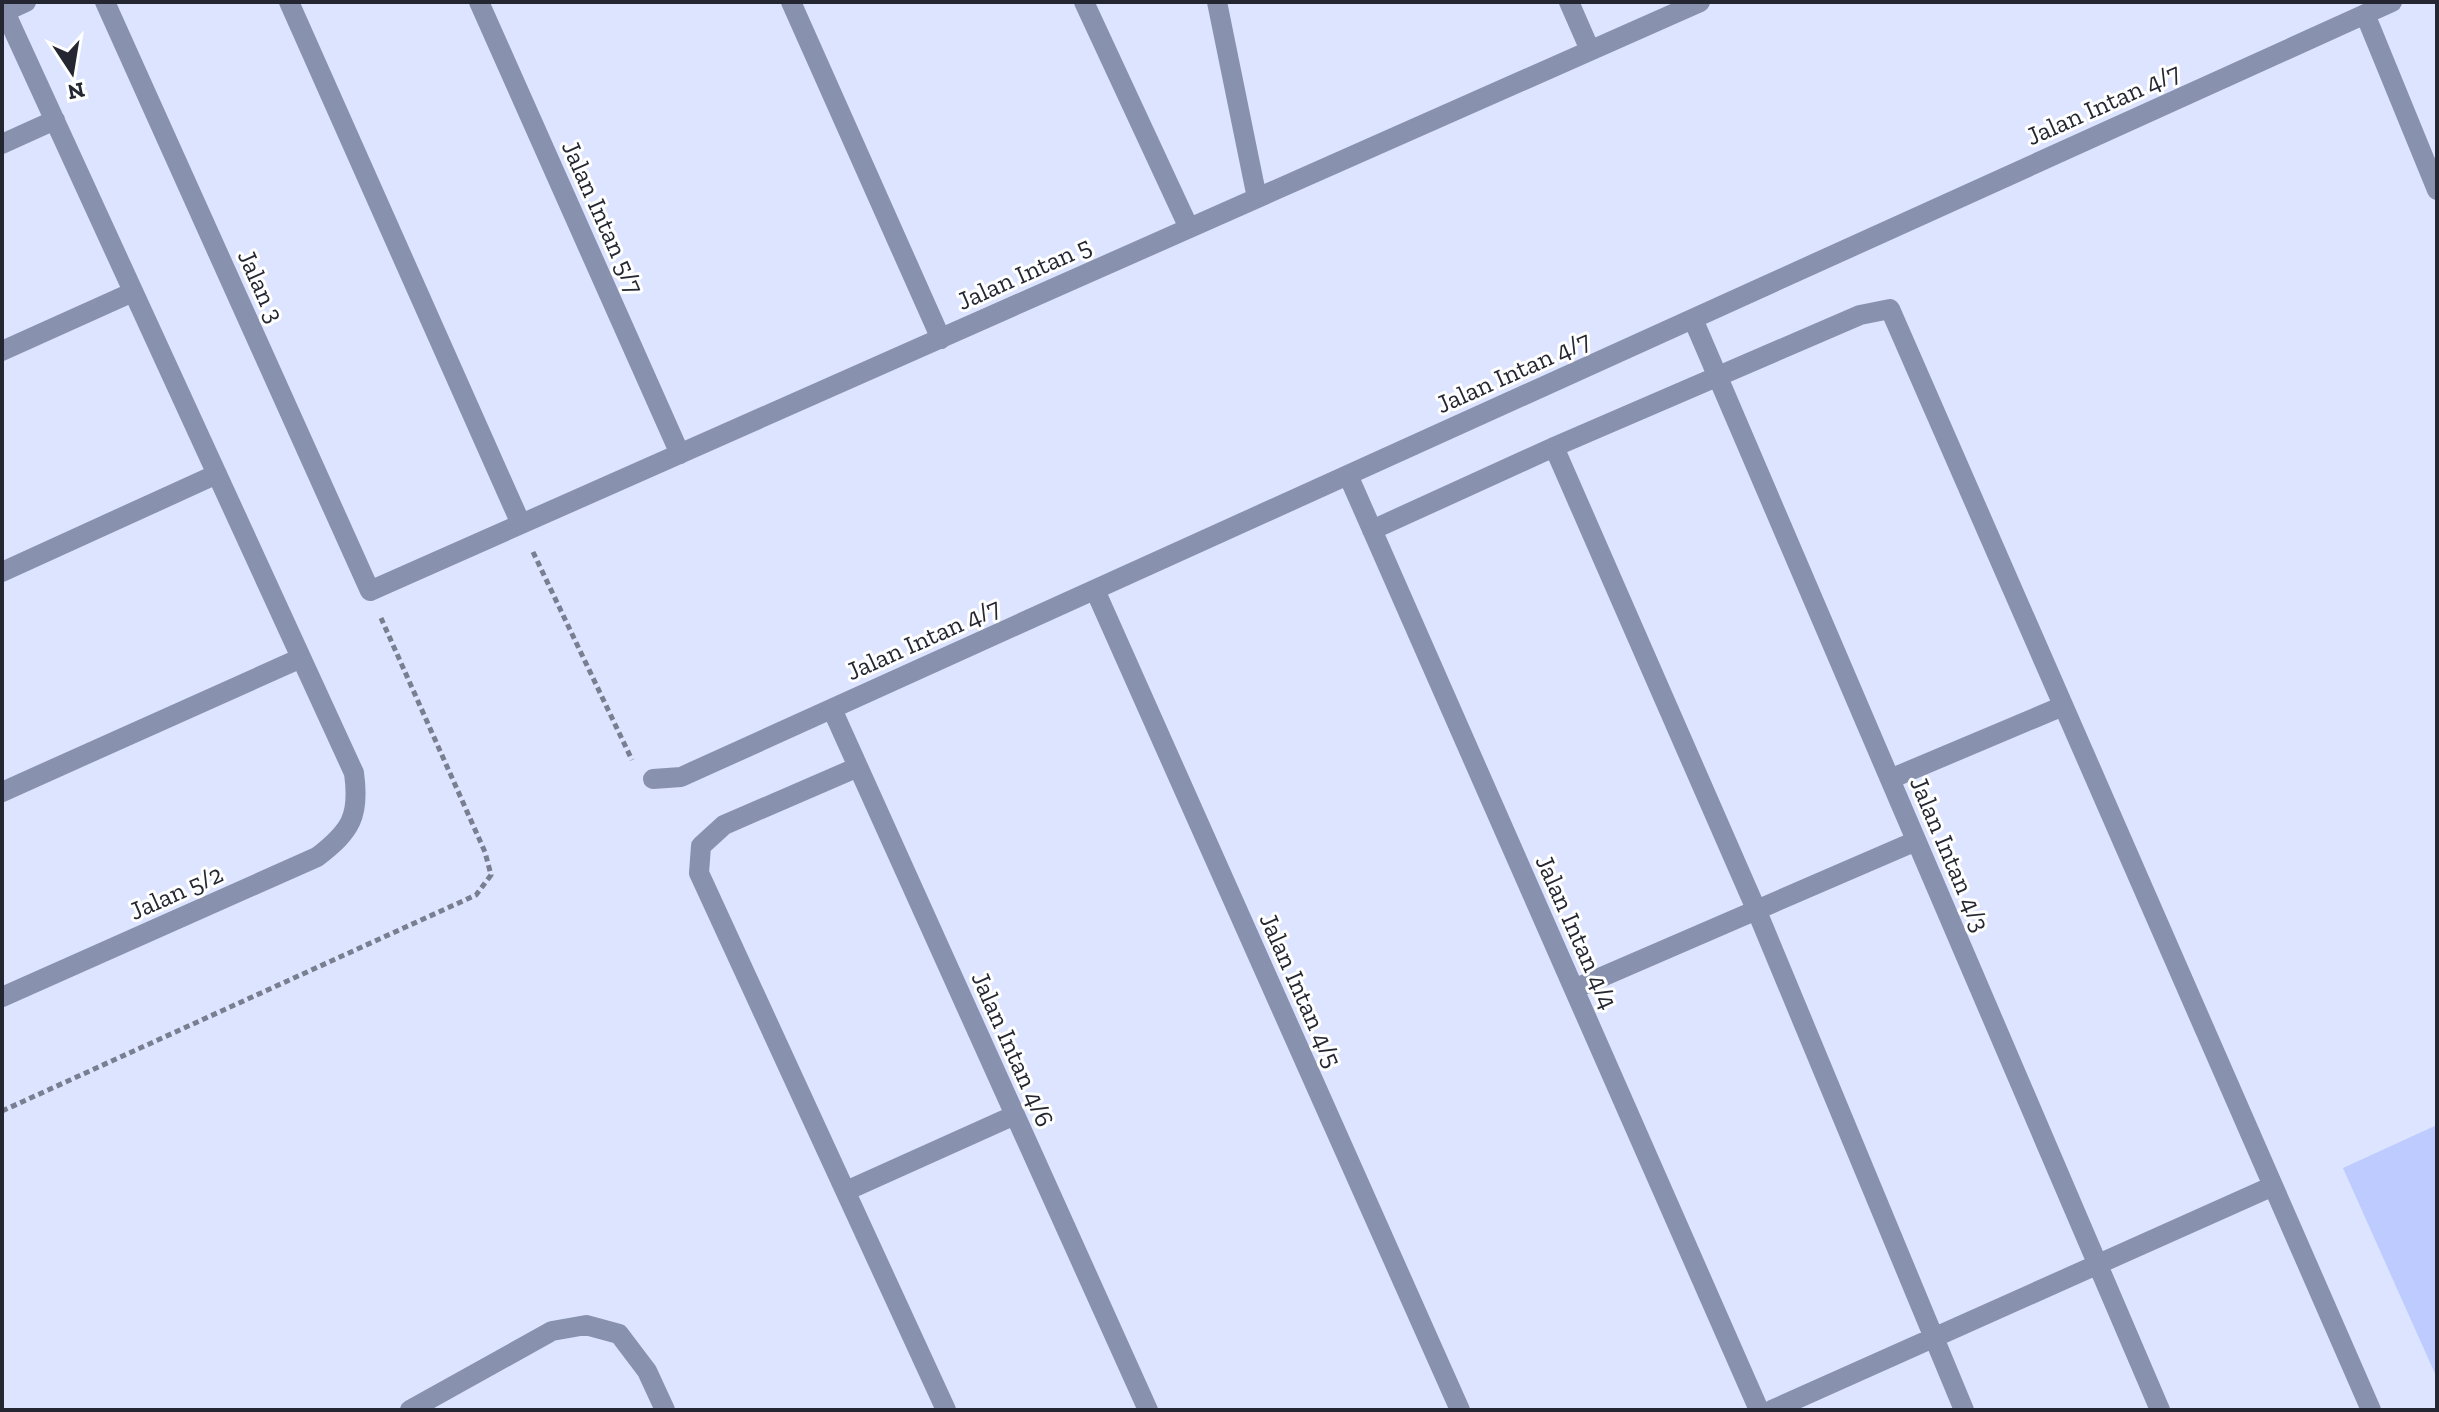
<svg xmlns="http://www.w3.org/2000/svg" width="2439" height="1412" font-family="'Zilla Slab',serif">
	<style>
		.green { fill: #bdcbfe }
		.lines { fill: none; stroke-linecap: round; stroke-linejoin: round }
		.path { stroke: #797e90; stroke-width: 5; stroke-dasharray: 6 4; stroke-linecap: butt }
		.minor { stroke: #8891ae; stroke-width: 20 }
		.labels { text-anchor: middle; stroke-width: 6; stroke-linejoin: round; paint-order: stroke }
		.street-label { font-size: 26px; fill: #242731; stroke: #fff }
	</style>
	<rect width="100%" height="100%" fill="#dce4ff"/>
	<!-- green -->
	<path class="green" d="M2437,1125V1378L2343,1168Z"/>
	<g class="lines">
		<!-- path -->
		<path class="path" d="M533,552L632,760
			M2,1111L476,895L491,875L485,852L381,618"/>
		<!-- minor -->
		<path class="minor" d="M105,2L370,591L1700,2
			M289,2L521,524
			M479,2L680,454
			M791,2L941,339
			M1084,2L1189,228
			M1217,2L1257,198
			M1569,2L1590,50
			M2,13L26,2
			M2365,14L2437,190
			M2,144L55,120
			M1693,319L2160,1410
			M2,351L133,292
			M1554,447L1756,909L1964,1410
			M1348,475L1759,1410
			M1372,530L1554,447L1860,315L1890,309L2371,1410
			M2,572L217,474
			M1095,590L1460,1410
			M832,709L1148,1410
			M858,767L724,825L701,846L699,873L946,1410
			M653,779L681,777L2392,2
			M1890,779L2063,706
			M2,792L301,658
			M1574,989L1916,841
			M2,997L317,857C351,831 360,816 354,773L5,12
			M846,1191L1015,1115
			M410,1410L552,1331L586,1325L619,1334L647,1371L665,1410
			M1772,1410L2273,1186"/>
	</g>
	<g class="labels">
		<!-- street labels -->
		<g class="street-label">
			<text transform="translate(2103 104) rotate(-24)" y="9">Jalan Intan 4/7</text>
			<text transform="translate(603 217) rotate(66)" y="9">Jalan Intan 5/7</text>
			<text transform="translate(1024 273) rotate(-24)" y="9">Jalan Intan 5</text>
			<text transform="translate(261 286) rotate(66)" y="9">Jalan 3</text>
			<text transform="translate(1513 372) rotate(-24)" y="9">Jalan Intan 4/7</text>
			<text transform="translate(923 639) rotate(-24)" y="9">Jalan Intan 4/7</text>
			<text transform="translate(1950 854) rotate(67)" y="9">Jalan Intan 4/3</text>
			<text transform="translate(176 892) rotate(-24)" y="9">Jalan 5/2</text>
			<text transform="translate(1577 932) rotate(66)" y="9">Jalan Intan 4/4</text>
			<text transform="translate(1301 990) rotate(66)" y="9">Jalan Intan 4/5</text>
			<text transform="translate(1013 1049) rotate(66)" y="9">Jalan Intan 4/6</text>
		</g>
	</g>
	<!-- border -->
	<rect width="2439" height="1412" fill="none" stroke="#242731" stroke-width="8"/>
	<!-- north arrow -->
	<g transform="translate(72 72) rotate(168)" stroke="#ffffff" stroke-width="6" paint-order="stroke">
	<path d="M0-6L14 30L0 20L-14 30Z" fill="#242731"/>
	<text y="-12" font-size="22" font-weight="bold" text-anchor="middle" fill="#242731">N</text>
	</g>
</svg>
